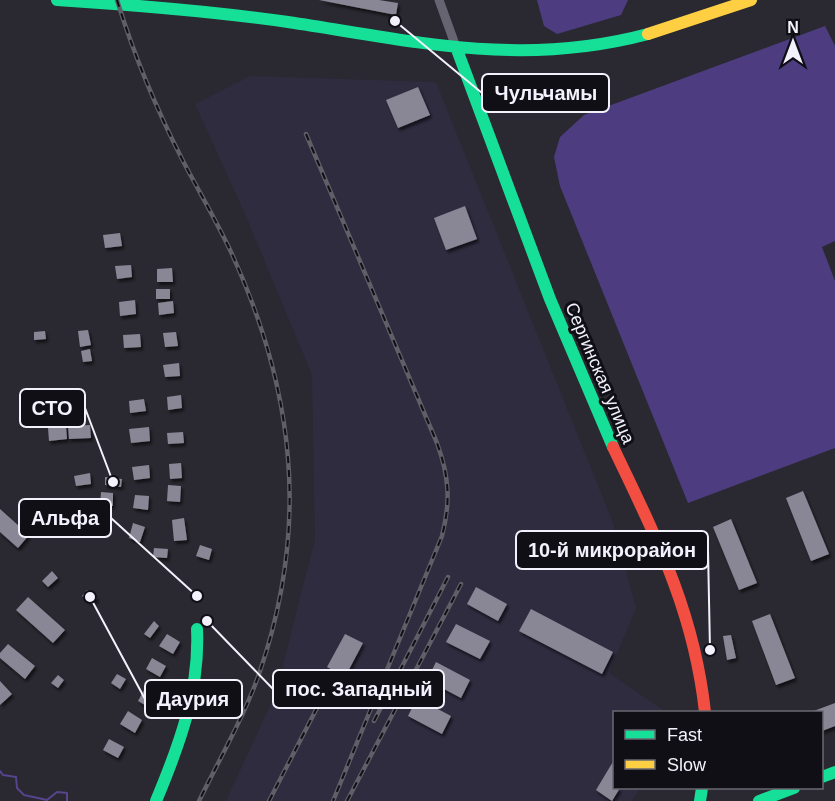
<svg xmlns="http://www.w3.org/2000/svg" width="835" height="801" font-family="Helvetica,sans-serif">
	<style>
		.built { fill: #2f2c40 }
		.forest { fill: #4d3d80 }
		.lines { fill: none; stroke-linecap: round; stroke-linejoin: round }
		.stream { stroke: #56458c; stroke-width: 2 }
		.building { fill: #898795; filter: url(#shadow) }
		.street { stroke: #666470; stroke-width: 9 }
		.fast { stroke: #16e098; stroke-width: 12 }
		.slow { stroke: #ffcf43; stroke-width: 12 }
		.jam { stroke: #f24e42; stroke-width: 12 }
		.rail-casing { stroke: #605e66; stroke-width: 4.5 }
		.rail { stroke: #100f16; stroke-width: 2; stroke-dasharray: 7; stroke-linecap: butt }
		.labels { text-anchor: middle; stroke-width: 6; stroke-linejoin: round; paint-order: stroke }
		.street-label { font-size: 18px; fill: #f2f1fc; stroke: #100f16 }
		.leader { fill: none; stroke: #f2f1fc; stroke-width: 2 }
		.callout-dot { fill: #f2f1fc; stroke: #100f16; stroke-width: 2 }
		.callout { fill: #100f16; stroke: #f2f1fc; stroke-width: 2 }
		.callout-label { font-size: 20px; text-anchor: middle; font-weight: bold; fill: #f2f1fc }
	</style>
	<defs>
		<filter id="shadow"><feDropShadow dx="2" dy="3" stdDeviation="1.5" flood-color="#0009"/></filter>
	</defs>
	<rect width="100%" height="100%" fill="#2a2830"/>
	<!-- built -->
	<path class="built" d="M250,76L436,82L613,523L636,608L609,673L666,712H614V788H640L632,801H226L276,693L315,539L312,375L245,214L195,104Z"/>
	<!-- forest -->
	<path class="forest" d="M537,0H628L621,15L557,34L544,26Z
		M825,26L835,46V241L822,247L835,281V448L688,503L560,186L554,157L560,137L584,115Z"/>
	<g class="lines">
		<!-- stream -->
		<path class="stream" d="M0,771L3,775L16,777L17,788L24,795L47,800L57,792L67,793V801"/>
	</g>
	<!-- building -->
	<path class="building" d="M319,0H379L398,3L396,15Z
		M418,87L430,115L398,128L386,100Z
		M465,206L477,239L446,250L434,218Z
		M120,233L122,246L105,248L103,235Z
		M131,265L132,277L117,279L115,266Z
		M172,268L173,282H157V269Z
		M156,289H170V299H156Z
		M135,300L136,314L120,316L119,302Z
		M173,301L174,313L159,315L158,303Z
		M88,330L91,345L80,347L78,331Z
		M45,331L46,339L34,340V332Z
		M176,332L178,346L165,347L163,333Z
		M140,334L141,347L124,348L123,335Z
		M90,349L92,361L83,362L81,351Z
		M179,363L180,376L165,377L163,365Z
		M181,395L182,408L168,410L167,397Z
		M144,399L146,411L130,413L129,401Z
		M90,425L91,438L69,439L68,426Z
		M66,426L67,439L49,441L48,428Z
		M149,427L150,441L131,443L129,429Z
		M183,432L184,443L168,444L167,433Z
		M181,463L182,478L170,479L169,464Z
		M149,465L150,478L134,480L132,467Z
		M90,473L91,484L76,486L74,476Z
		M105,477L122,479L121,487L105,485Z
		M168,485L181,486L180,502L167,501Z
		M803,491L829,554L811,561L786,498Z
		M101,492L113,493V506L100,505Z
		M135,495L149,496L148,510L133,508Z
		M0,509L29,535L18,548L0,532Z
		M184,518L187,540L174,541L172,520Z
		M731,519L757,583L739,590L713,527Z
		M133,523L145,527L140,542L129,538Z
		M200,545L212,549L209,560L196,556Z
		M154,548L168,549L167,558L153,557Z
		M52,571L58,578L48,587L42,581Z
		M476,587L507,604L498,621L467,604Z
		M87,590L97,598L92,604L82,596Z
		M28,597L65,630L53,643L16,610Z
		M531,609L613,652L602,674L519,631Z
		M770,614L795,678L776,685L752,621Z
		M154,621L159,626L150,638L144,634Z
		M456,624L490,641L480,659L446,642Z
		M167,634L180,642L173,654L159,646Z
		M345,634L363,643L345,677L327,667Z
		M731,635L736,658L727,660L723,636Z
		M8,644L35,666L25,679L0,658V653Z
		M152,658L166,666L160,677L146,669Z
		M436,662L470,680L461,698L427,680Z
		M117,674L126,679L120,689L111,683Z
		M58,675L64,680L58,688L51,683Z
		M0,681L12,694L0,705Z
		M144,690L151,695L145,705L138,701Z
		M417,698L451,716L442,734L408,716Z
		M835,703V726L822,731V712H811Z
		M128,711L142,720L135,733L120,724Z
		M109,739L124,747L118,758L103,750Z
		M614,760V788H620L612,801L596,790Z"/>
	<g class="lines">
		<!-- street -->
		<path class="street" d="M439,0L456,47"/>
		<!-- fast -->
		<path class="fast" d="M57,0C134,5 211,11 288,22C415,41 520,68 648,34
			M456,47L550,299L613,447
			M822,777L835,772
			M156,801C179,746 200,690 197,629
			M700,801L702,788
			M759,801L794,788"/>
		<!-- slow -->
		<path class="slow" d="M648,34L751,0"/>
		<!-- jam -->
		<path class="jam" d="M613,447C656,537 694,611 705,712"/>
		<!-- rail casing -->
		<g class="rail-casing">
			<path id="rail" d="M117,0C134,55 156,108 182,159C198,190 216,220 231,252C295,391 310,527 259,674C244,717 219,760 199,801
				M306,134L437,443C449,476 451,501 442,536L333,801
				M374,721L448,577
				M269,801L335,673
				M347,801L461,584"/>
		</g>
		<!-- rail -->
		<use href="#rail" class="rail"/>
	</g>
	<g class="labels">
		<!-- street labels -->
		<g class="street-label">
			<text transform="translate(600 373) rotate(67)" y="6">Сергинская улица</text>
		</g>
	</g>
	<!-- callouts -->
	<path class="leader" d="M395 21L482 93M113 482L85 408M197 596L111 518M710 650L708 550M207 621L273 689M90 597L145 699"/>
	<g class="callout-dot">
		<circle cx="395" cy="21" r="6"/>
		<circle cx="113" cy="482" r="6"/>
		<circle cx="197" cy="596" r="6"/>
		<circle cx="710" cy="650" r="6"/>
		<circle cx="207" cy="621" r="6"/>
		<circle cx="90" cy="597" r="6"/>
	</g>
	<g class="callout">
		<rect x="482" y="74" width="127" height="38" rx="6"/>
		<rect x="20" y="389" width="65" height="38" rx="6"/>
		<rect x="19" y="499" width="92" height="38" rx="6"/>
		<rect x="516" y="531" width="192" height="38" rx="6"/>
		<rect x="273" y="670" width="171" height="38" rx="6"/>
		<rect x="145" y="680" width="97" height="38" rx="6"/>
	</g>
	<g class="callout-label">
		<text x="546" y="100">Чульчамы</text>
		<text x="52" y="415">СТО</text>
		<text x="65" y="525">Альфа</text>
		<text x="612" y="557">10-й микрорайон</text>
		<text x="359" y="696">пос. Западный</text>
		<text x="193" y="706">Даурия</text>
	</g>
	<!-- legend -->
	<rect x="613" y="711" width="210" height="78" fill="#100f16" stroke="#6a6972" stroke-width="1.5"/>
	<rect x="625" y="730" width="30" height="9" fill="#16e098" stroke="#6a6972" stroke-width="1.5"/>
	<text x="667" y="741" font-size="18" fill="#f2f1fc">Fast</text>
	<rect x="625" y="760" width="30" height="9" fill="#ffcf43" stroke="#6a6972" stroke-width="1.5"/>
	<text x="667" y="771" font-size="18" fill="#f2f1fc">Slow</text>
	<!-- north arrow -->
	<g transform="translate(793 42)" stroke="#100f16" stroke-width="4.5" paint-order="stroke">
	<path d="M0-4.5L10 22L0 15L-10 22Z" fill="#f2f1fc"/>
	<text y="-9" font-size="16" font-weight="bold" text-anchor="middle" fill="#f2f1fc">N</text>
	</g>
</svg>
